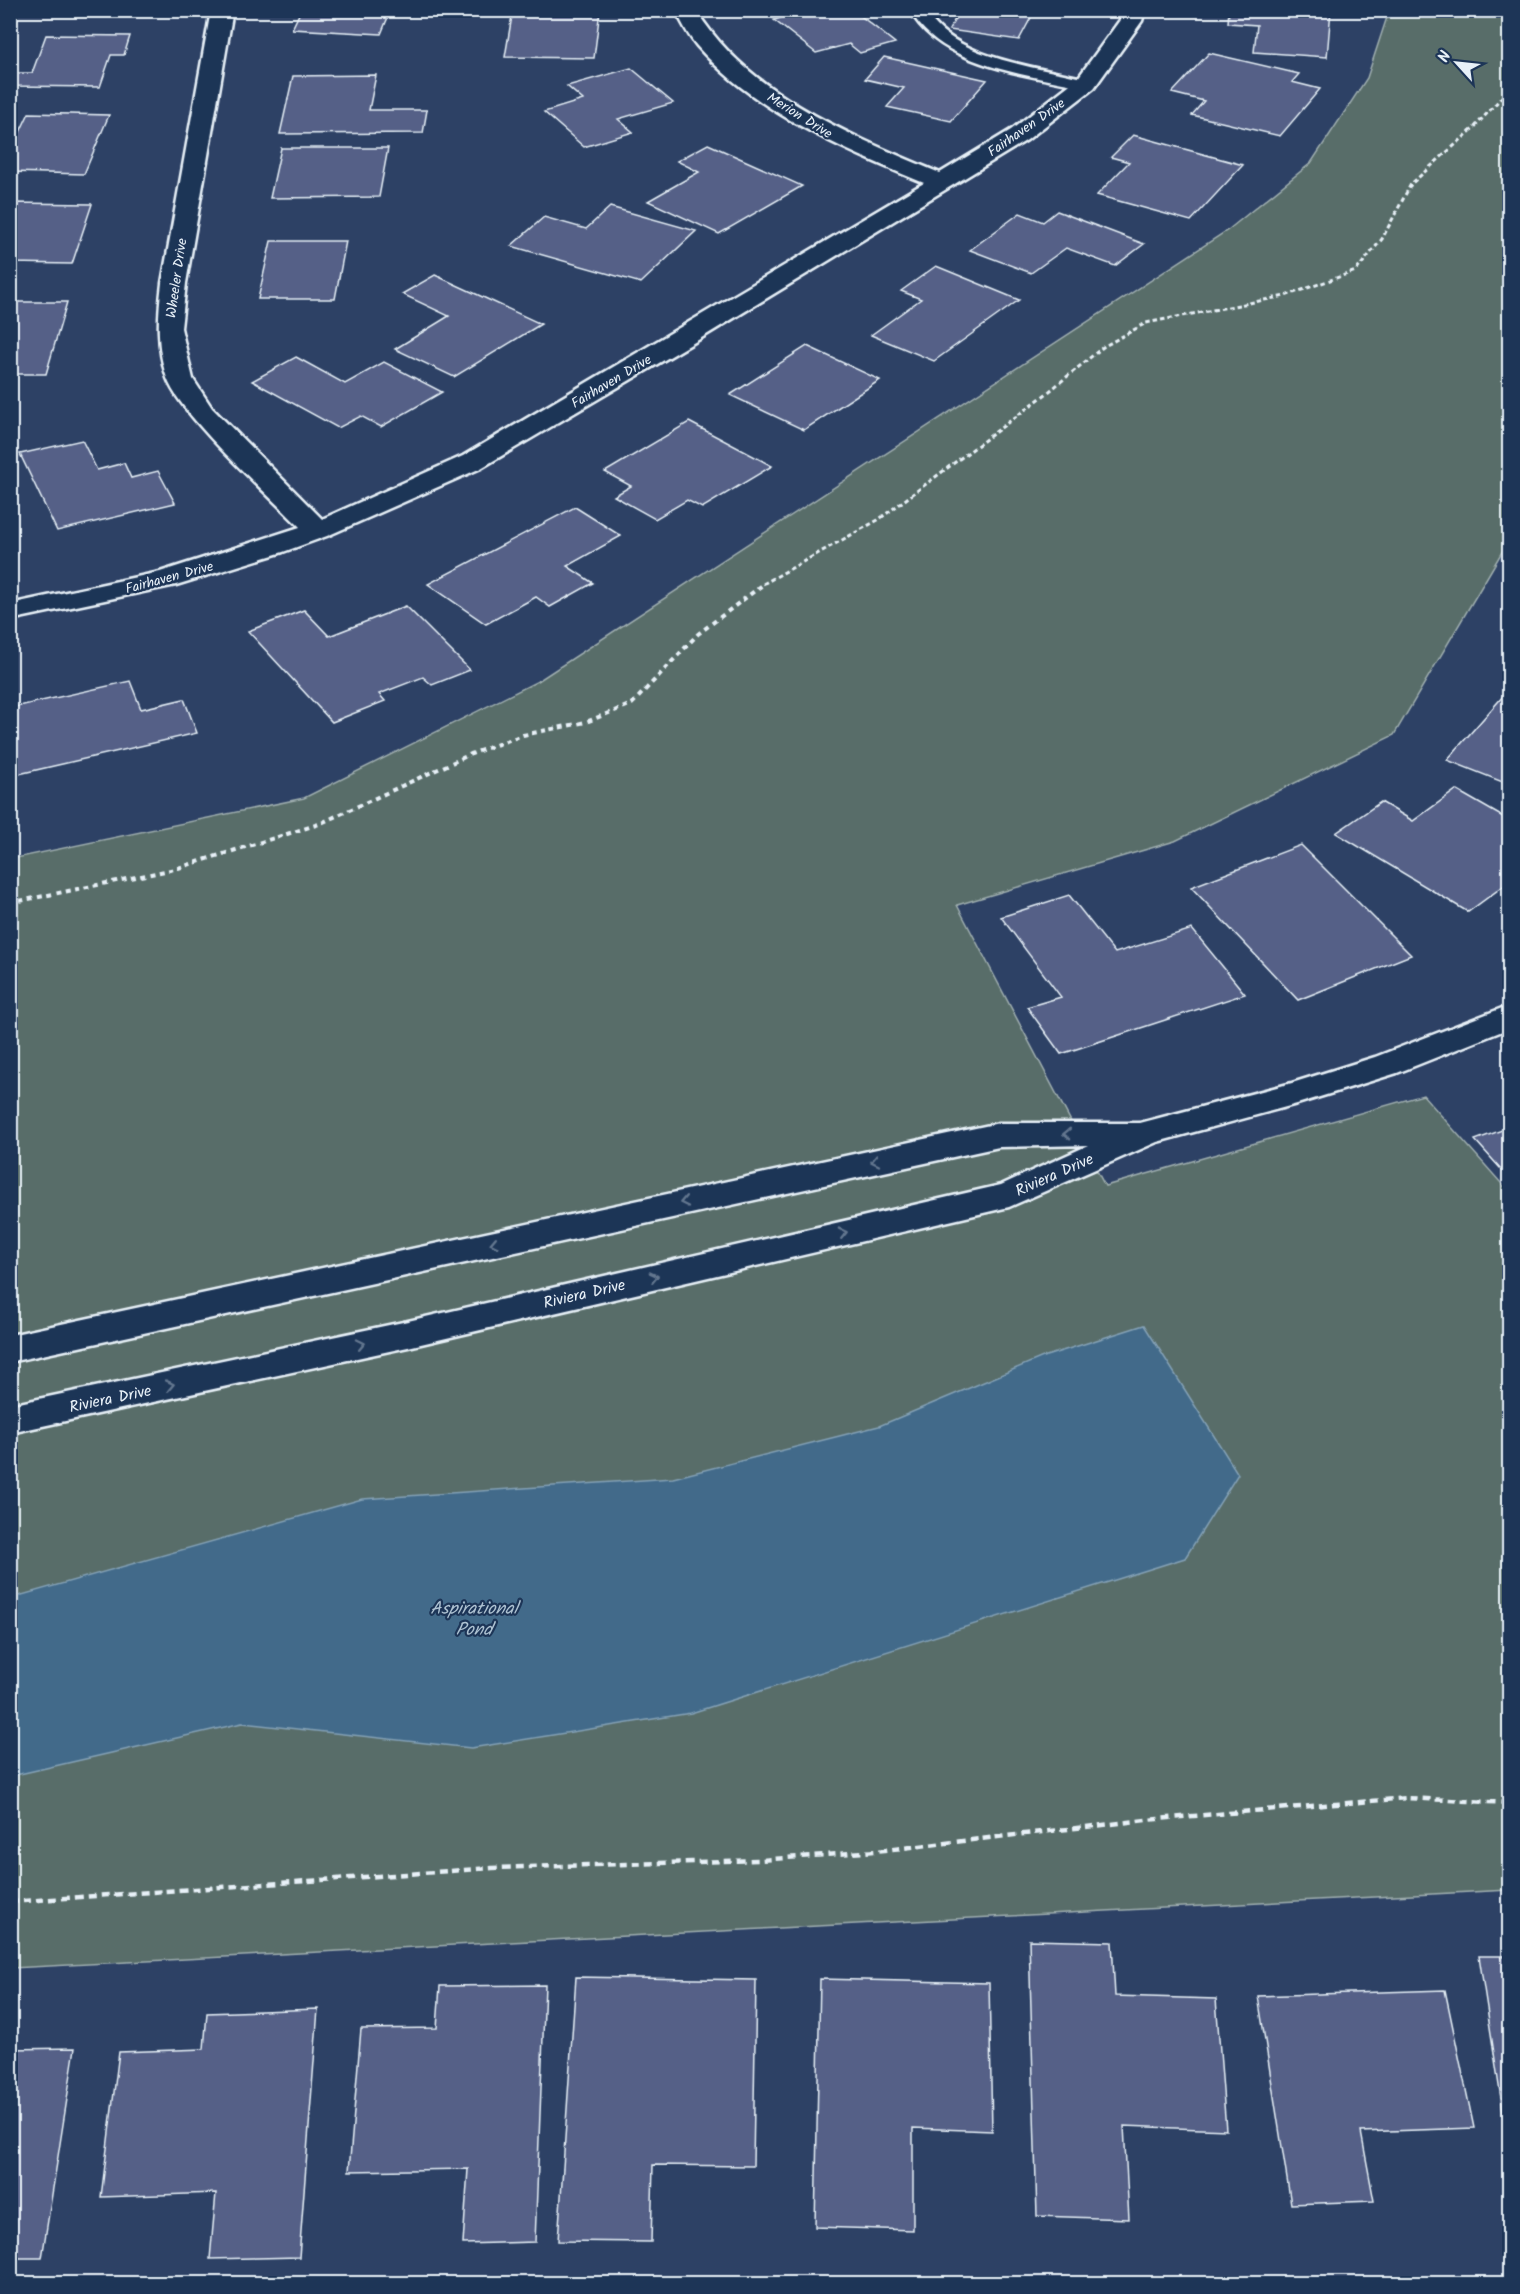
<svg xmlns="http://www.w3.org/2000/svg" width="1520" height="2294" font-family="Kalam,sans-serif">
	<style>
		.green { fill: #586d69; stroke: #a0afb0; stroke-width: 1.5 }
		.water { fill: #426b8a; stroke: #84a1b6; stroke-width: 1.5 }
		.building { fill: #546187; stroke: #e8f1f8; stroke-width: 1.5 }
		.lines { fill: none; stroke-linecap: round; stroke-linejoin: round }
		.lane-casing { stroke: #e8f1f8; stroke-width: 5 }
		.street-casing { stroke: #e8f1f8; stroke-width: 5 }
		.path-far2 { stroke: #e8f1f8; stroke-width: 3; stroke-dasharray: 4.5 3; stroke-linecap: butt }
		.path-far1 { stroke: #e8f1f8; stroke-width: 4; stroke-dasharray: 5 4.5; stroke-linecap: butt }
		.path { stroke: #e8f1f8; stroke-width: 4.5; stroke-dasharray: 8 5; stroke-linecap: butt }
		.lane { fill: #1d3557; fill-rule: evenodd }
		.street { fill: #1d3557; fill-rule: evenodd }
		.oneway { stroke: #64778f }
		.labels { text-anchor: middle; stroke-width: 4.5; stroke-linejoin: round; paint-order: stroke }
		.far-street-label { font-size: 14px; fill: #e8f1f8; stroke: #1d3557 }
		.street-label { font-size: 16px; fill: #e8f1f8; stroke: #1d3557 }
		.water-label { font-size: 18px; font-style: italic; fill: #aec2d2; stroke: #1d3557 }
	</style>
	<rect width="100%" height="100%" fill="#2d4165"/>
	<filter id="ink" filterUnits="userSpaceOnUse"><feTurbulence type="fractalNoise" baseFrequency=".0167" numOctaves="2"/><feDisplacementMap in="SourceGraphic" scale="12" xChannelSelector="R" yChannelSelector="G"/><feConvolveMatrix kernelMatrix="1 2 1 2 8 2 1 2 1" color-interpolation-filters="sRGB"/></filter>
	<g filter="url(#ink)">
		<!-- green -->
		<path class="green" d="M1389,11H1509V540L1394,735L1175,841L957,905L1105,1186L1423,1095L1509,1192V1890L11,1968V859L304,798L538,681L1228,230L1311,163L1367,78Z"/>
		<!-- water -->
		<path class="water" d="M1144,1325L1238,1474L1185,1558L691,1713L471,1748L242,1723L11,1776V1598L362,1499L673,1478L879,1426L1043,1357Z"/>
		<!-- building -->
		<path class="building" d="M301,10H391L381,34L292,29Z
			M513,10H600L594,58L505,57Z
			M806,10H853L895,43L860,53L849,44L816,53L774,20Z
			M960,10H1035L1019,40L949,30Z
			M1229,10H1331L1327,57L1254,52L1257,25L1228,23Z
			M46,35L130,36L124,55H111L100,87L10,86V73H32Z
			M1209,53L1299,74L1292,82L1320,89L1280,136L1192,115L1204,101L1172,93Z
			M884,57L987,80L951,121L887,107L904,88L865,79Z
			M631,68L673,103L618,119L633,132L584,147L544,112L583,100L567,86Z
			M376,75L369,110H427L423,133L280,134L293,76Z
			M29,113L109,115L84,174L10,172V153Z
			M1133,135L1243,165L1191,221L1097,195L1129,162L1111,157Z
			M708,144L802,186L719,234L648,201L699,172L677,161Z
			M281,148H388L379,197L270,198Z
			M10,203L92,204L72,264L10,263Z
			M610,207L696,231L641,283L511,246L544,217L586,229Z
			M1057,211L1144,244L1115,266L1066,248L1031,273L970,250L1020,213L1043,222Z
			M271,241H346L335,299H258Z
			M936,266L1019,300L934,361L871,335L921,299L901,291Z
			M435,275L541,324L454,377L395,349L449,316L402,294Z
			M10,302H67L46,374H10Z
			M807,346L880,380L804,430L730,395Z
			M296,357L345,384L384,362L442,392L381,427L361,416L338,428L252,381Z
			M689,422L772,466L702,508L687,500L655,519L614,496L631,486L605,472Z
			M82,440L97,470L124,463L131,478L158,471L175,503L57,531L20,454Z
			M575,507L621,536L567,566L593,583L550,607L536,597L486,624L428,584Z
			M406,606L470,670L432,685L423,677L379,694L385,701L332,722L248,631L304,610L329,636Z
			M130,681L141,709L184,699L197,733L10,776V708Z
			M1505,694L1510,696V785L1447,760Z
			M1456,790L1510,821V881L1468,912L1336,833L1381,802L1413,821Z
			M1301,845L1411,955L1298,1000L1191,887Z
			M1069,895L1115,953L1192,929L1245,994L1061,1054L1027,1007L1061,997L1001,917Z
			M1510,1127V1179L1475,1140Z
			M1029,1940L1112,1942L1115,1996L1216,1999L1226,2130L1124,2126L1129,2219L1037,2216Z
			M1479,1956H1510V2157Z
			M576,1977L756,1980L753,2166L653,2165L651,2242L558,2241Z
			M820,1979L989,1983L992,2131L913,2128V2230L815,2227Z
			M545,1985L535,2242L463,2244L468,2169L349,2171L361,2029L437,2028L440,1986Z
			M1445,1990L1474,2128L1361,2132L1374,2201L1291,2204L1258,1996Z
			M318,2009L299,2257L210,2259L216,2193L101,2197L119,2052L204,2049L207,2013Z
			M75,2048L42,2258H10V2049Z"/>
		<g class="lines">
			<!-- lane casing -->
			<g class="lane-casing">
				<path id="lane" d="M910,10H925C952,60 1041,67 1091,80L1094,83L1086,88C1029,74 940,67 910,10Z"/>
			</g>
			<!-- street casing -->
			<g class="street-casing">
				<path id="street" d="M211,10H233L186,283L181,328L193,379L212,408L322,519L463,456L924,183C843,149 756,113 697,46C688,36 682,22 675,10H696C748,95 852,136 940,173L1011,130L1078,78L1120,20L1124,10H1145L1142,21L1094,88L1027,140L698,340L481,468L327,536L283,552L176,585L10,620V604L160,572L300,527C268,494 181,417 167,378C156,346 158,316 162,283Z
					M1510,1005V1028L1397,1073L1297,1104L1157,1142L1009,1207L408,1347L10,1433V1405L408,1321L1001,1185L1089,1145L999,1147L10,1362V1335L999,1123H1140L1292,1083L1375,1057Z"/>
			</g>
			<!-- path-far2 -->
			<path class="path-far2" d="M763,584L878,520L1046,394L1103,347L1146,323L1285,296L1356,271L1382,239L1411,184L1473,129L1510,88"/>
			<!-- path-far1 -->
			<path class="path-far1" d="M10,903L175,869L319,824L471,754L523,735L586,722L632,704L698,634L765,583"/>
			<!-- path -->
			<path class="path" d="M10,1902L492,1868L761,1860L876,1851L1146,1820L1407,1798L1510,1803"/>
			<!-- lane -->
			<use href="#lane" class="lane"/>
			<!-- street -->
			<use href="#street" class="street"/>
		</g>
		<!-- one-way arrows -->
		<defs><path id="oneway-chevron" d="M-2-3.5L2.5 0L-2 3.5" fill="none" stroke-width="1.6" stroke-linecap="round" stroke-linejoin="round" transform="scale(1.5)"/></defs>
		<g class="oneway">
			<use href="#oneway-chevron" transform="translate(1067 1134) rotate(179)"/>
			<use href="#oneway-chevron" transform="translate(875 1161) rotate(168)"/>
			<use href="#oneway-chevron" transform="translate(684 1202) rotate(168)"/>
			<use href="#oneway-chevron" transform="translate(843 1233) rotate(-13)"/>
			<use href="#oneway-chevron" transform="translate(494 1243) rotate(168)"/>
			<use href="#oneway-chevron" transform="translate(654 1277) rotate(-13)"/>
			<use href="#oneway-chevron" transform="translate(361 1344) rotate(-12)"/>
			<use href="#oneway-chevron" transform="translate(170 1385) rotate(-12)"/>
		</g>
	</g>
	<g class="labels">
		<!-- far-street labels -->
		<g class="far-street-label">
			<text transform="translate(800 115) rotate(32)" y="5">Merion Drive</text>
			<text transform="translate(1026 127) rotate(-35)" y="5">Fairhaven Drive</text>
			<text transform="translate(176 278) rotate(-82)" y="5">Wheeler Drive</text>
			<text transform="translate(611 381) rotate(-31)" y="5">Fairhaven Drive</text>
			<text transform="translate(169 577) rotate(-15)" y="5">Fairhaven Drive</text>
		</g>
		<!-- street labels -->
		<g class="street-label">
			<text transform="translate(1054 1174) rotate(-24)" y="6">Riviera Drive</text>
			<text transform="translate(584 1293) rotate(-13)" y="6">Riviera Drive</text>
			<text transform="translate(110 1398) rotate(-12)" y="6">Riviera Drive</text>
		</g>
		<!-- water labels -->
		<g class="water-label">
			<text x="474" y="1614">Aspirational<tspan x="474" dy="21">Pond</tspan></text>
		</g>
	</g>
	<!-- margin -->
	<rect width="1520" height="2294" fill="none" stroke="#1d3557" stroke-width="36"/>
	<rect x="18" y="18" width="1484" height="2258" fill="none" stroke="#e8f1f8" stroke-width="2" filter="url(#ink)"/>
	<!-- north arrow -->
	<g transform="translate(1457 63) rotate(297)" stroke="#1d3557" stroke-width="4.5" paint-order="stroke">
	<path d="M0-4.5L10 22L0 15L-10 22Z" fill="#e8f1f8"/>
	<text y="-9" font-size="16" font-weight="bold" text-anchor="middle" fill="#e8f1f8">N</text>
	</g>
</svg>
